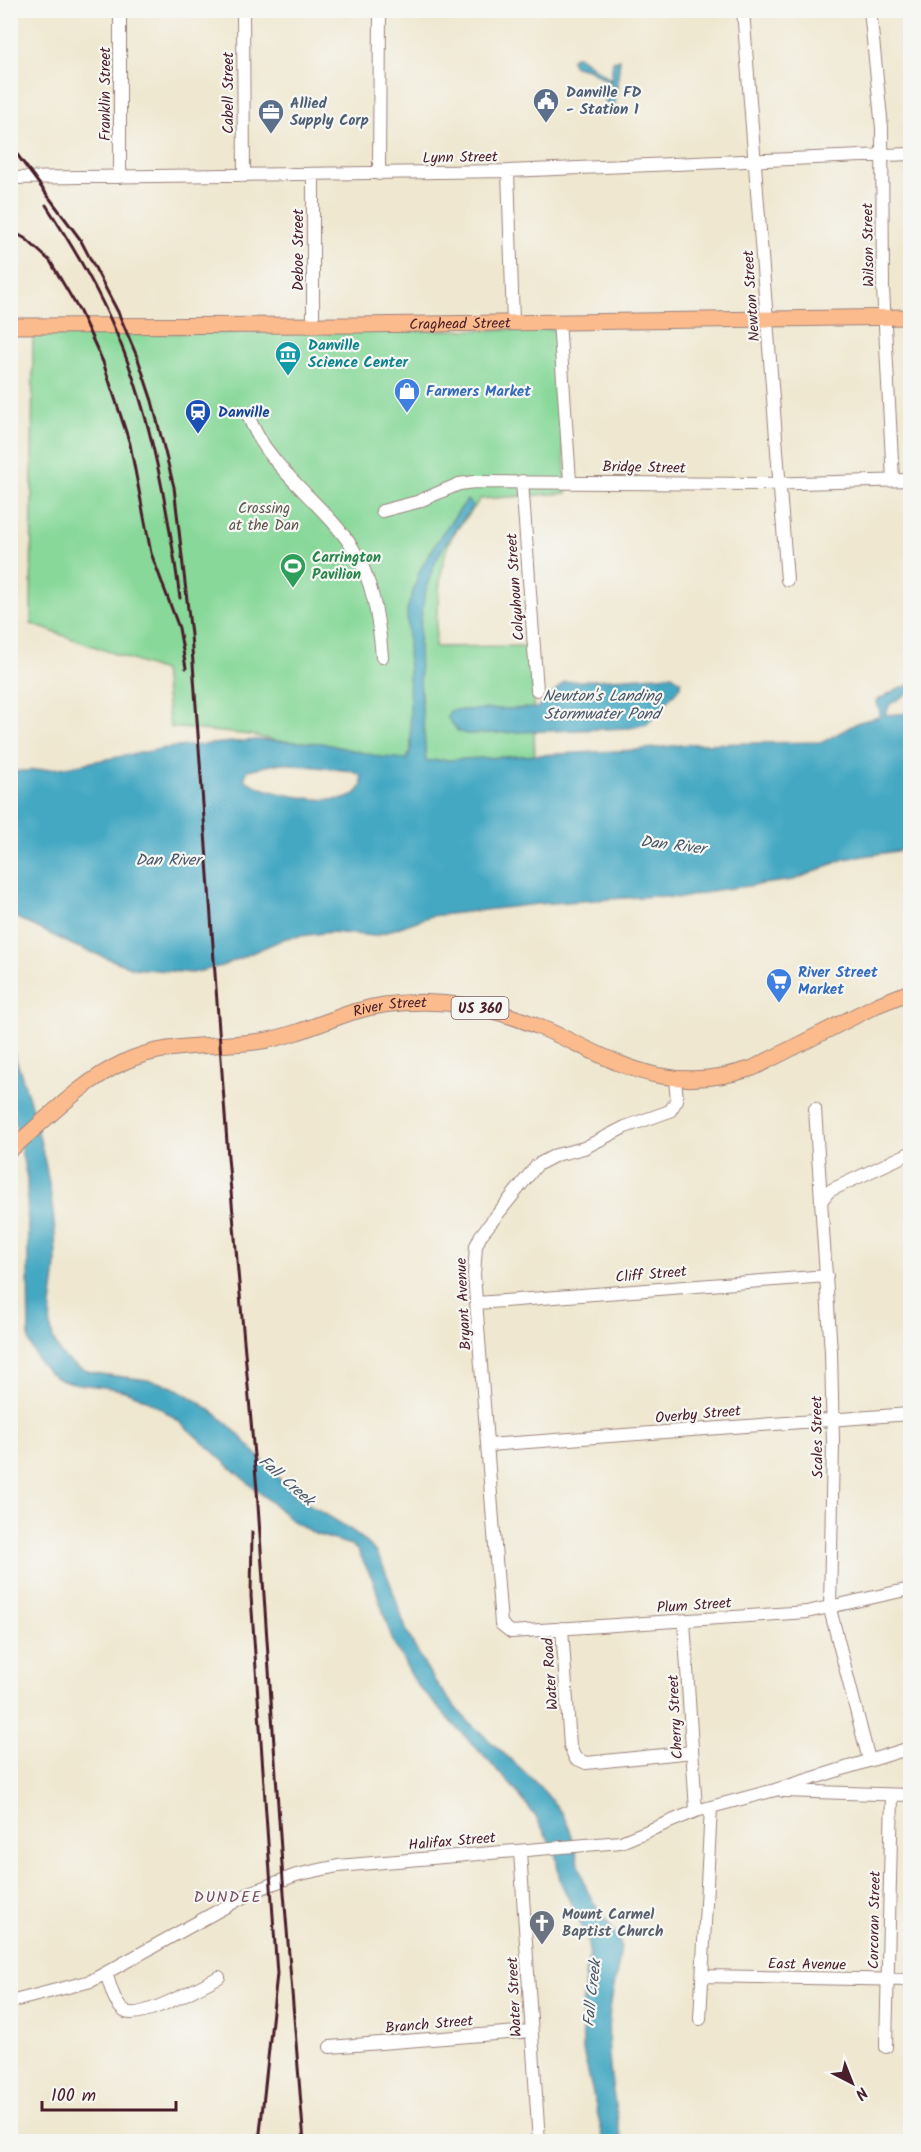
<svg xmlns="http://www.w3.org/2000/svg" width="921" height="2152" font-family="Kalam,sans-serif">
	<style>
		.green { fill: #87d899; stroke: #687c62; stroke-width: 1.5 }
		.water { fill: #44a8c3; stroke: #476477; stroke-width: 1.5; fill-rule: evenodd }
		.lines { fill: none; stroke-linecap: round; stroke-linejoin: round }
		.minor-casing { stroke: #9c837d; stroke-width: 14 }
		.major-casing { stroke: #9c837d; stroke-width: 17 }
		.minor { stroke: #fff; stroke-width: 12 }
		.major { stroke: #fbbb8d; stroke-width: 15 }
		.rail { stroke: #4a1f2b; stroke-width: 3 }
		.labels { text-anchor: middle; stroke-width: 4.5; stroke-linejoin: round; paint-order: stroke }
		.shield { fill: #f6f6f2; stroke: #7e6067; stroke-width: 1.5 }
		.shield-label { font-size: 14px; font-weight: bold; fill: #4a1f2b }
		.service-label { font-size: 15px; font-weight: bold; fill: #4e5e75; stroke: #f6f6f2; text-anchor: start }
		.street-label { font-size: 15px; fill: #4a1f2b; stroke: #f6f6f2 }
		.culture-label { font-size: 15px; font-weight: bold; fill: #0d838f; stroke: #f6f6f2; text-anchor: start }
		.shop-label { font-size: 15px; font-weight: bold; fill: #366cbe; stroke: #f6f6f2; text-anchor: start }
		.transit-label { font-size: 15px; font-weight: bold; fill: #164399; stroke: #f6f6f2; text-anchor: start }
		.park-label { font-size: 15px; fill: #5c564c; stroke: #f6f6f2 }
		.leisure-label { font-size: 15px; font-weight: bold; fill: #27864d; stroke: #f6f6f2; text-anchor: start }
		.worship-label { font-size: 15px; font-weight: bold; fill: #5b616d; stroke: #f6f6f2; text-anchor: start }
		.water-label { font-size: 16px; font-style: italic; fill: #485668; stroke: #f6f6f2 }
		.neighbourhood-label { font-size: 16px; letter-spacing: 1.5px; fill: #784f66; stroke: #f6f6f2 }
	</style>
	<rect width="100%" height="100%" fill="#f6f6f2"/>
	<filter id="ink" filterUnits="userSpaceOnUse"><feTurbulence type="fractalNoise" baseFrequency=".0167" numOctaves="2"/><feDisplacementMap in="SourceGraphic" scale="12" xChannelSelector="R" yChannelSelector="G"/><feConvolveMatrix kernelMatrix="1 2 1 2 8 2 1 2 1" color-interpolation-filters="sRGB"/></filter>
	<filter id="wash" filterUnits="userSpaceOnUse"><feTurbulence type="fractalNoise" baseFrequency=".008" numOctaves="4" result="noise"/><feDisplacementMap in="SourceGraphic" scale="24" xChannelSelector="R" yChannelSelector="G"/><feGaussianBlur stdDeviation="1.35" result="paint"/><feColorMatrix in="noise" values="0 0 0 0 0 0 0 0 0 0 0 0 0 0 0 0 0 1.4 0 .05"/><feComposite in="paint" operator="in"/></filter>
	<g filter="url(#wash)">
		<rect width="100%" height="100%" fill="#efe7cf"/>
		<!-- green -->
		<path class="green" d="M554,329L567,493L480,499C472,513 460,523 452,537C438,561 437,619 435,647L532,646L535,770L343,757L252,735L170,727L163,671L31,624L33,335Z"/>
		<!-- water -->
		<path class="water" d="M574,56H578L611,80L613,61L620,59L615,104L611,107L605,102L610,92L611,83L588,69L574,66L571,60Z
			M467,500L473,506C458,526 442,545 433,568C409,628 423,698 426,761L636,750L691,744L823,742L859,722L879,717L880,711L876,701L897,689L910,685V692L890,704L885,715L910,713V849L844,859L794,880L717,890L681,898L654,896L537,904L431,916L375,936L330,932L286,938L222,966L192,973L133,968L75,946L11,915V772L60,768L166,748L256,740L322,743L381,757L407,759L411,748L407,610L420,570L441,535ZM281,763L351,771L361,775L362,786C358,792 352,798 344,799C318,802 265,794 244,779L248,770Z
			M672,675L681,681L680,687L647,724L630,728L467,734L458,731L447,717L450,711L456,710L537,708C549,701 554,690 565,682Z
			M10,1044C36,1109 56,1193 56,1263C55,1293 41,1327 61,1354C82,1382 132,1373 161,1383C182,1389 199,1402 217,1415C248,1439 269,1474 300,1498C324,1516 365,1532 379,1558C391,1579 397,1606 406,1629C417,1654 432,1679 449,1700C481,1740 526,1766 557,1807C576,1830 576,1863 587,1890C596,1910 612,1925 621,1945C619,1969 611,1993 609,2018C606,2059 614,2102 622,2141H604L583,2051L582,2011L586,1968L589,1958L588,1939L560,1881L555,1851L534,1814L511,1785L417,1685L393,1642L373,1580L358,1551L351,1545L315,1534L292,1521C275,1505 258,1491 240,1476C206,1447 177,1413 136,1395C92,1376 50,1400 29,1341L27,1178L11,1104Z"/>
	</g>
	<g filter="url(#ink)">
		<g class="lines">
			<!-- minor casing -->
			<g class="minor-casing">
				<path id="minor" d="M243,10L244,176
					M743,10L787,580
					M870,10L882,128L883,288L893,480
					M508,171L513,322
					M379,174L380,10
					M313,175V325
					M120,177V10
					M10,178L508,171L910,154
					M559,321L570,481
					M248,415C268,469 322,501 352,547C373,579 379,621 382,657
					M522,481L537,690
					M382,511L417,502L459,484L474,482L762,484L910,480
					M675,1080L677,1100L670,1111L625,1127L584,1148L556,1155L537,1165L481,1235L476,1246L474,1275L501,1624L511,1632L807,1612L910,1589
					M815,1109L831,1352L833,1442L830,1609L869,1760
					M822,1200L829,1191L910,1153
					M477,1303L827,1276
					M488,1445L910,1414
					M684,1621L696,1811
					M562,1628L570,1746L575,1758L586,1763L692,1752
					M783,1791L910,1795
					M520,1851L539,2142
					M106,1973C110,1984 114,2004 124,2011C139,2022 202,1985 219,1977
					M703,1976L910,1980
					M10,2002L91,1981L254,1891L296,1875L338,1866L621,1842L696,1811L775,1790L910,1748
					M700,2019L711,1807
					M330,2047L531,2031
					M886,2047L892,1795"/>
			</g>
			<!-- major casing -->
			<g class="major-casing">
				<g id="major">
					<path id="s1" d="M10,326L356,325L910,317"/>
					<path id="s2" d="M10,1150C46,1120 81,1082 124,1062C169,1041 216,1048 262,1041C293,1036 323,1022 353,1012C399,998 454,1000 500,1013C597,1041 644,1104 753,1068L877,1005L910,992"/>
				</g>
			</g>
			<!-- minor -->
			<use href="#minor" class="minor"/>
			<!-- major -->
			<use href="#major" class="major"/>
			<!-- rail -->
			<path class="rail" d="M10,145L80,239L118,312L138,359L152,401L174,487L191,635L228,1157L257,1490L283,1880L304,2142
				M46,205C73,247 99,290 118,337C152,419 168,510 180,598
				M10,230L26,239L50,261L80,312L103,362L130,444L151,553L179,628L186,668
				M252,1532L251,1596L277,1974L259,2142"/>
		</g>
	</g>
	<!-- icons -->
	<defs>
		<g id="civic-pin" transform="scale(1.35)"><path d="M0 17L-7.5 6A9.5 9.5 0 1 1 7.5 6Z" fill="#5c6f8a" stroke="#f6f6f2"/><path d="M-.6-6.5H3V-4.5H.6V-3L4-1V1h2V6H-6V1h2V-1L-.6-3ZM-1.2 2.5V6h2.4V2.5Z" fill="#fff"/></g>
		<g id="office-pin" transform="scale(1.35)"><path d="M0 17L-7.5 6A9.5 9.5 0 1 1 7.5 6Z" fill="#5c6f8a" stroke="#f6f6f2"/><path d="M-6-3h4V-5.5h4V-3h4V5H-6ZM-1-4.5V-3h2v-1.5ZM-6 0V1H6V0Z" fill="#fff"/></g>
		<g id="museum-pin" transform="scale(1.35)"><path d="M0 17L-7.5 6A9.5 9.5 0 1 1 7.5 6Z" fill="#0f9aa8" stroke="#f6f6f2"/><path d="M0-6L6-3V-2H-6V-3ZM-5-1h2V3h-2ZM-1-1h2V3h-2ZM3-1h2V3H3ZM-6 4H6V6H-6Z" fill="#fff"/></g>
		<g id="shop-pin" transform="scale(1.35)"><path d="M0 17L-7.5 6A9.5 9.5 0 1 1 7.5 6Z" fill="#3f7fe0" stroke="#f6f6f2"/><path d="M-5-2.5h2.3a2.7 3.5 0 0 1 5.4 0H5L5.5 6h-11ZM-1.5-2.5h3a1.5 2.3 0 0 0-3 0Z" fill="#fff"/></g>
		<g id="station-pin" transform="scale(1.35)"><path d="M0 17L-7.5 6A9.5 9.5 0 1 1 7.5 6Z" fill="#1a4fb4" stroke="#f6f6f2"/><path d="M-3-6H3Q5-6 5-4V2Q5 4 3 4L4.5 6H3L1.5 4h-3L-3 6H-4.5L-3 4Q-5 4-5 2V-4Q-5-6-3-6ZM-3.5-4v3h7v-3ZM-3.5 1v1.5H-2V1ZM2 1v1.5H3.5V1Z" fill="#fff"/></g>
		<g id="stadium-pin" transform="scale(1.35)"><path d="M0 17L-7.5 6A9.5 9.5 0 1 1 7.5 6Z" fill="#2e9e5b" stroke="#f6f6f2"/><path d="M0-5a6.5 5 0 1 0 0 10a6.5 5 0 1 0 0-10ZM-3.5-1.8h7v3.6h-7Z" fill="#fff"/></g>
		<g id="supermarket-pin" transform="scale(1.35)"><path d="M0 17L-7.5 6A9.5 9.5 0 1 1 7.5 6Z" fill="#3f7fe0" stroke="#f6f6f2"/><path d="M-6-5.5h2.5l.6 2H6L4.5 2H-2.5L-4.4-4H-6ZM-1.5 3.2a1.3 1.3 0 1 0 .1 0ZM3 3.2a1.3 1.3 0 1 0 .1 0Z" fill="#fff"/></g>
		<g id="church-pin" transform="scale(1.35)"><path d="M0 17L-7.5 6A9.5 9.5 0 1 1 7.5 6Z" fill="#6b7280" stroke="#f6f6f2"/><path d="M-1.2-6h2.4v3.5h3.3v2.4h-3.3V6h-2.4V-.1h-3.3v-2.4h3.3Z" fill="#fff"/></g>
	</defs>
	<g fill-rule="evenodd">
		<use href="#civic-pin" x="546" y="101"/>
		<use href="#office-pin" x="271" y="112"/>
		<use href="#museum-pin" x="288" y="354"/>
		<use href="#shop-pin" x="407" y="391"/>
		<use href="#station-pin" x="198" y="412"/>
		<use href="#stadium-pin" x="293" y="566"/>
		<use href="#supermarket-pin" x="779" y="981"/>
		<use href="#church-pin" x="542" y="1923"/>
	</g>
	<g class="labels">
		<!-- shield labels -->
		<rect class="shield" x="451.5" y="997" width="57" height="22" rx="4.5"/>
		<g class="shield-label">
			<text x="480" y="1013">US 360</text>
		</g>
		<!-- service labels -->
		<g class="service-label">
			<text x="566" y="97">Danville FD<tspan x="566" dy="17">- Station 1</tspan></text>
			<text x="290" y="108">Allied<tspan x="290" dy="17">Supply Corp</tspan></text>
		</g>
		<!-- street labels -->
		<g class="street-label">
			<text transform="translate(228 93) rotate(-90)" y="5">Cabell Street</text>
			<text transform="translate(105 94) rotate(-90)" y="5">Franklin Street</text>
			<text transform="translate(460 157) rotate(-1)" y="5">Lynn Street</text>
			<text transform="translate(868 245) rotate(-91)" y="5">Wilson Street</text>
			<text transform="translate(298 250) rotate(-90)" y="5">Deboe Street</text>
			<text transform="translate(751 296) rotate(-94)" y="5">Newton Street</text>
			<text dy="5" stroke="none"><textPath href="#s1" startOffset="450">Craghead Street</textPath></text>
			<text transform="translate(644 467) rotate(1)" y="5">Bridge Street</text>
			<text transform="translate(515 587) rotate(-94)" y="5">Colquhoun Street</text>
			<text dy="5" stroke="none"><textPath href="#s2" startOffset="418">River Street</textPath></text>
			<text transform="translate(651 1274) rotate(-5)" y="5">Cliff Street</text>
			<text transform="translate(463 1304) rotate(-93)" y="5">Bryant Avenue</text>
			<text transform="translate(698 1414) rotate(-5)" y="5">Overby Street</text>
			<text transform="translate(817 1437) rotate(-91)" y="5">Scales Street</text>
			<text transform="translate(694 1605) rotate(-4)" y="5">Plum Street</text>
			<text transform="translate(550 1674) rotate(-94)" y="5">Water Road</text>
			<text transform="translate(675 1717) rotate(-93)" y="5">Cherry Street</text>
			<text transform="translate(452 1841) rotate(-5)" y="5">Halifax Street</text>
			<text transform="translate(874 1920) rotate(-89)" y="5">Corcoran Street</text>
			<text transform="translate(807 1964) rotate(1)" y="5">East Avenue</text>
			<text transform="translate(514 1997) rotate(-93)" y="5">Water Street</text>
			<text transform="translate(429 2024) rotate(-5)" y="5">Branch Street</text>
		</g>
		<!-- culture labels -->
		<g class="culture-label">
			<text x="308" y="350">Danville<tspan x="308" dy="17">Science Center</tspan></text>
		</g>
		<!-- shop labels -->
		<g class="shop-label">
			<text x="426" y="396">Farmers Market</text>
			<text x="798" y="977">River Street<tspan x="798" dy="17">Market</tspan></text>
		</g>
		<!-- transit labels -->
		<g class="transit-label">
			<text x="218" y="417">Danville</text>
		</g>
		<!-- park labels -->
		<g class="park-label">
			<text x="264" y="513">Crossing<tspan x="264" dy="17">at the Dan</tspan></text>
		</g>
		<!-- leisure labels -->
		<g class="leisure-label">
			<text x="312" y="562">Carrington<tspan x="312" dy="17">Pavilion</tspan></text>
		</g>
		<!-- worship labels -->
		<g class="worship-label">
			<text x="562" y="1919">Mount Carmel<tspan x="562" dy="17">Baptist Church</tspan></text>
		</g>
		<!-- water labels -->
		<g class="water-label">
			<text x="602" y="701">Newton's Landing<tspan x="602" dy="18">Stormwater Pond</tspan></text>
			<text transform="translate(673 844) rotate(7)" y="6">Dan River</text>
			<text x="168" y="865">Dan River</text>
			<text transform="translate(287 1480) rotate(41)" y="6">Fall Creek</text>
			<text transform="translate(591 1993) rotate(-84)" y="6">Fall Creek</text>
		</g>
		<!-- neighbourhood labels -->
		<g class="neighbourhood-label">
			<text x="228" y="1902">DUNDEE</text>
		</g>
	</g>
	<!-- margin -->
	<rect width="921" height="2152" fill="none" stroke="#f6f6f2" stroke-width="36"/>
	<!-- north arrow -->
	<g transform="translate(852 2083) rotate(138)" stroke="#f6f6f2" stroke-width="4.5" paint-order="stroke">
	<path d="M0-4.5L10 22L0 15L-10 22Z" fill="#4a1f2b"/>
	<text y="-9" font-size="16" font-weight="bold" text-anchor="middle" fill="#4a1f2b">N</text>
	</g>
	<!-- scale -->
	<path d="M42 2101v9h134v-9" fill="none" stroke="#4a1f2b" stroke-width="3"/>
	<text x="51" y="2101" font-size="18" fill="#4a1f2b" stroke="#f6f6f2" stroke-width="4.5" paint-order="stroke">100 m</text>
</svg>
